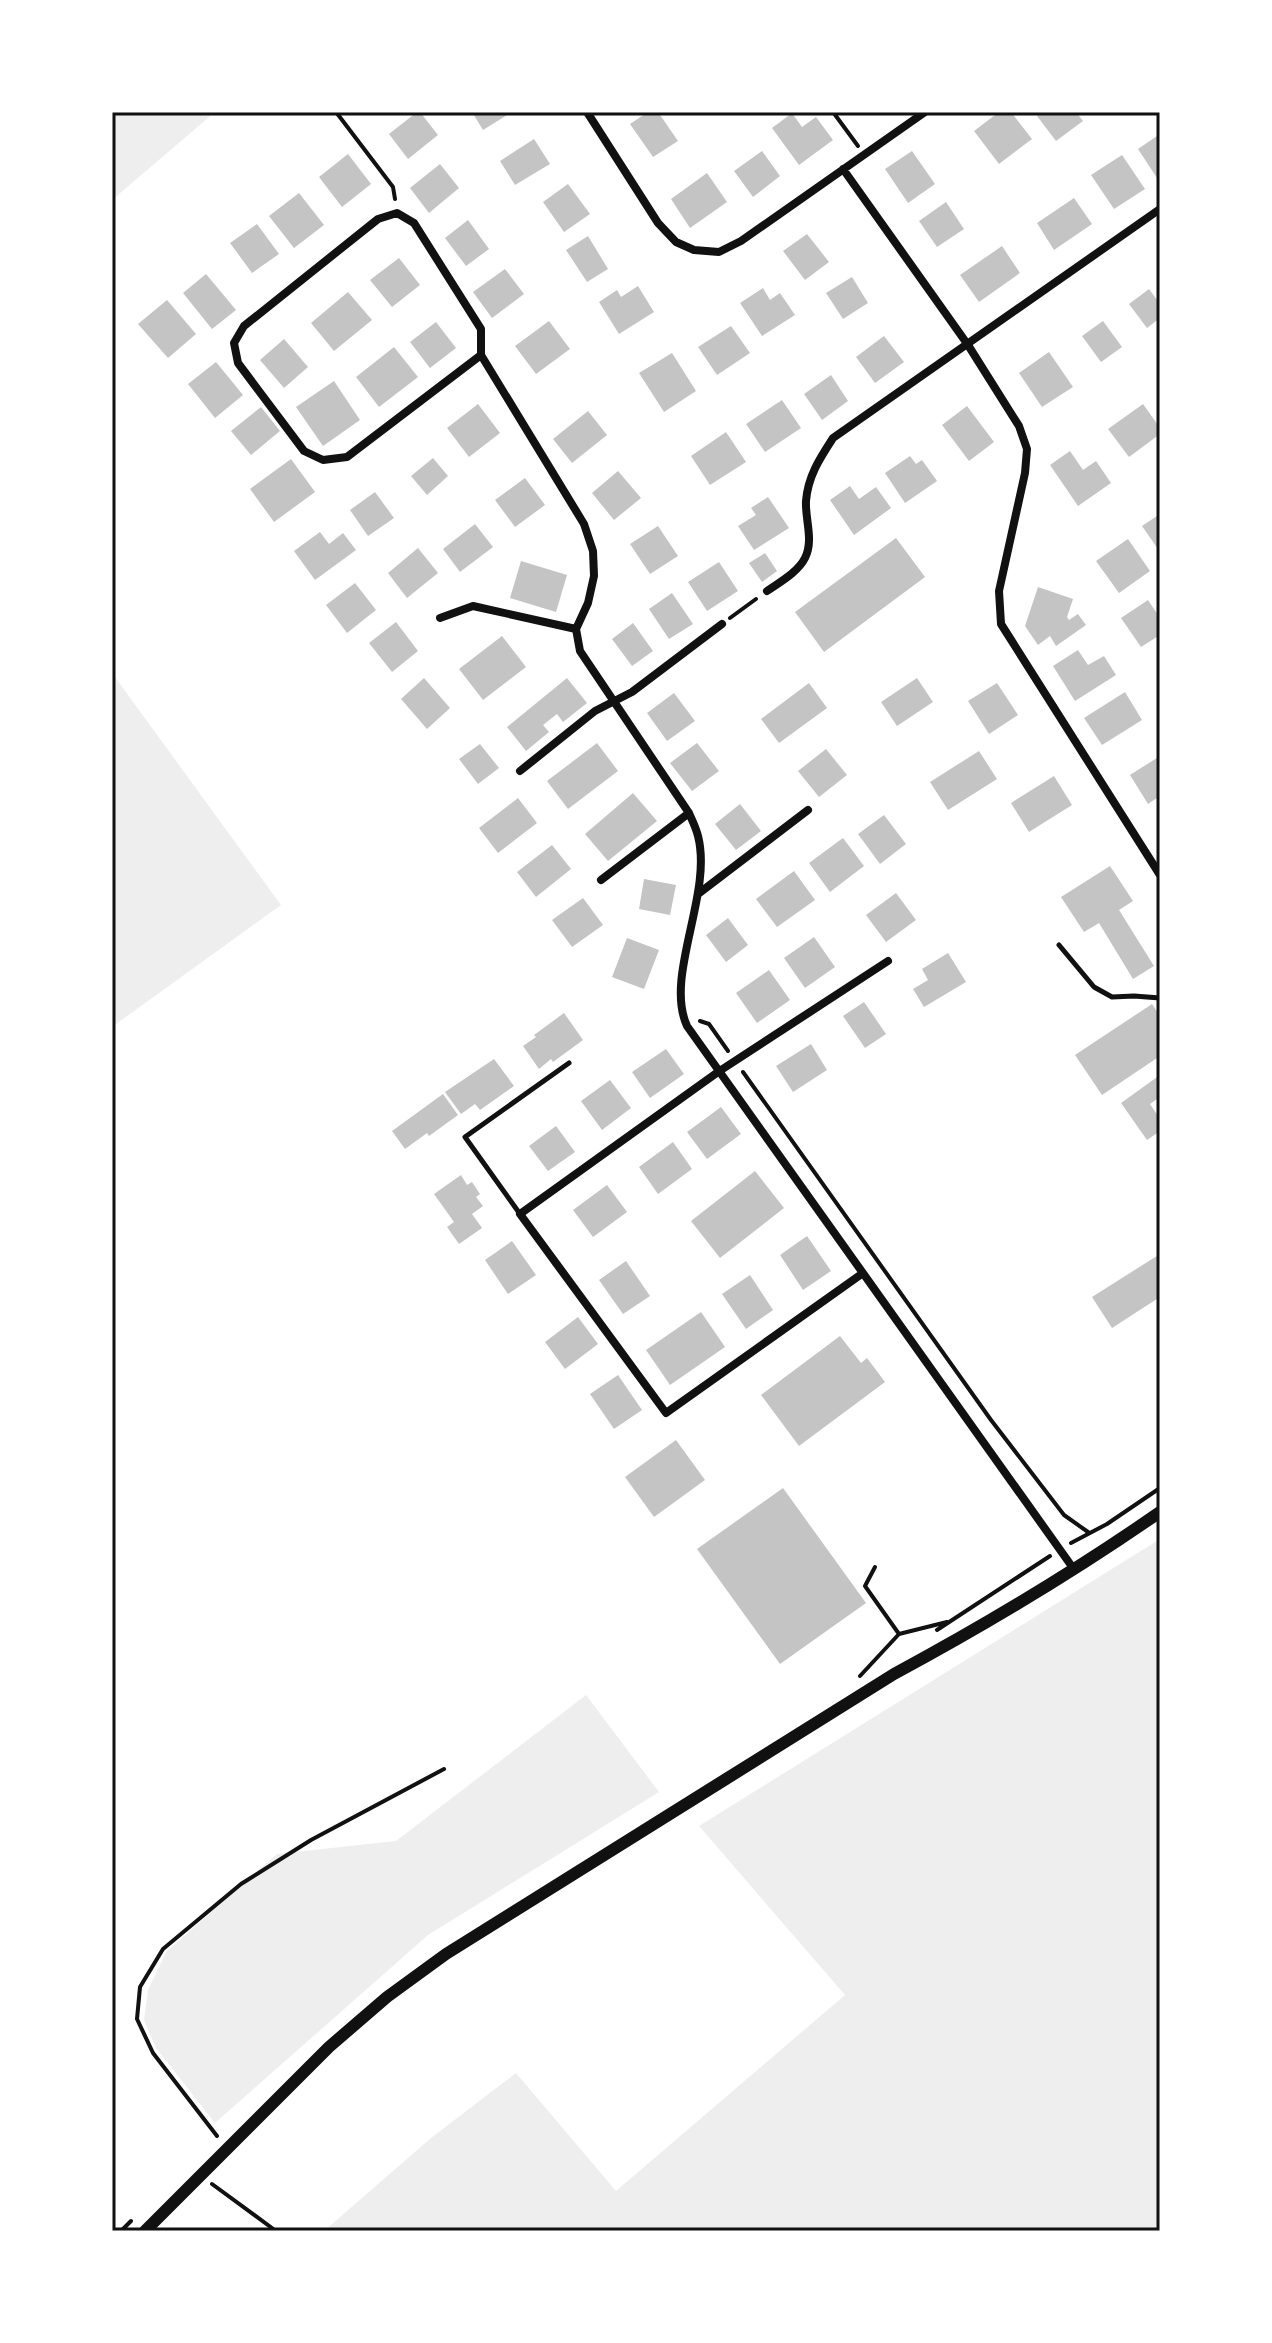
<svg xmlns="http://www.w3.org/2000/svg" width="1272" height="2343" font-family="Inter,sans-serif">
	<style>
		.green { fill: #eee }
		.building { fill: #c4c4c4 }
		.lines { fill: none; stroke-linecap: round; stroke-linejoin: round }
		.path { stroke: #111; stroke-width: 4 }
		.service { stroke: #111; stroke-width: 5 }
		.minor { stroke: #111; stroke-width: 8 }
		.tertiary { stroke: #111; stroke-width: 12 }
		.neatline { fill: none; stroke: #111; stroke-width: 3 }
	</style>
	<rect width="100%" height="100%" fill="#fff"/>
	<!-- green -->
	<path class="green" d="M112,112H215L112,200Z
		M112,673L281,905L112,1027Z
		M1160,1539V2231H324L431,2138L516,2073L616,2191L845,1995L699,1826Z
		M586,1695L659,1792L428,1935L215,2123L156,2048L144,2020L148,1990L166,1952L277,1854L396,1841Z"/>
	<!-- building -->
	<path class="building" d="M417,112H420L438,135L408,159L389,134Z
		M472,112H512L483,130Z
		M648,112H658L678,141L653,157L630,124Z
		M999,112H1011L1032,139L999,164L974,131Z
		M1042,112H1076L1083,121L1056,141L1037,116Z
		M792,113L802,127L816,117L833,140L799,165L772,128Z
		M1160,134V176L1157,178L1138,149Z
		M534,139L550,164L515,185L500,161Z
		M762,151L780,176L753,197L734,171Z
		M912,151L935,184L908,203L885,169Z
		M348,154L371,184L342,207L319,177Z
		M1122,155L1145,189L1114,209L1091,175Z
		M440,164L459,188L429,213L410,188Z
		M707,173L727,202L690,228L671,199Z
		M568,184L590,214L564,232L543,202Z
		M299,193L324,225L294,248L269,216Z
		M1074,198L1092,224L1054,250L1037,223Z
		M946,202L964,229L937,247L919,221Z
		M468,220L489,249L466,266L445,238Z
		M257,224L279,254L252,273L230,243Z
		M807,234L829,262L805,280L783,251Z
		M588,236L608,269L587,282L566,250Z
		M1002,246L1020,273L979,302L960,275Z
		M399,258L420,285L392,307L370,280Z
		M505,269L524,294L492,318L473,292Z
		M206,274L236,310L212,329L183,293Z
		M852,277L868,303L843,319L826,293Z
		M638,286L654,312L619,334L599,302L617,290L621,297Z
		M763,288L770,300L780,293L795,315L762,336L740,303Z
		M1149,289L1160,304V318L1147,328L1129,304Z
		M348,292L372,320L334,351L311,323Z
		M167,300L196,334L168,358L138,324Z
		M549,321L570,349L536,374L515,346Z
		M1103,321L1122,347L1101,362L1082,336Z
		M436,322L456,348L430,368L410,342Z
		M731,326L750,353L717,375L698,347Z
		M884,336L904,362L875,383L856,357Z
		M284,339L308,367L284,388L260,360Z
		M394,347L418,377L379,407L356,377Z
		M1049,352L1073,387L1042,407L1019,373Z
		M672,353L696,391L664,412L639,373Z
		M216,362L243,395L215,418L188,384Z
		M831,375L848,401L822,420L804,394Z
		M334,381L360,420L323,446L296,407Z
		M782,400L801,428L765,452L746,424Z
		M478,404L500,433L469,457L447,428Z
		M1143,404L1160,428V434L1129,457L1108,429Z
		M967,406L994,442L969,461L942,425Z
		M261,407L280,431L251,455L231,431Z
		M588,411L607,435L572,463L553,439Z
		M726,432L746,462L710,485L691,456Z
		M1070,451L1083,470L1096,461L1111,483L1078,506L1050,465Z
		M910,456L916,464L922,460L937,481L905,503L885,473Z
		M433,458L448,476L427,495L411,476Z
		M291,459L315,492L274,522L250,489Z
		M618,471L641,498L614,520L592,493Z
		M525,478L545,505L515,527L495,500Z
		M850,486L859,499L876,487L891,508L854,535L830,500Z
		M375,492L394,518L368,536L350,510Z
		M768,497L789,528L754,550L738,526L756,515L751,508Z
		M1160,514V552L1142,526Z
		M475,524L493,547L460,572L443,549Z
		M658,526L678,556L650,574L630,544Z
		M320,532L329,544L343,533L356,550L315,580L294,551Z
		M896,538L925,577L824,652L795,612Z
		M1128,539L1150,571L1119,593L1096,561Z
		M418,548L438,573L407,598L388,573Z
		M765,553L777,571L762,582L749,563Z
		M521,561L567,575L556,612L510,598Z
		M719,562L738,591L707,611L688,582Z
		M355,583L376,610L347,633L326,605Z
		M1038,587L1073,599L1067,617L1069,620L1078,614L1086,625L1056,646L1050,636L1038,645L1025,626Z
		M672,593L693,624L669,639L649,609Z
		M1148,600L1160,618V635L1141,647L1121,618Z
		M396,622L418,651L392,672L369,643Z
		M633,623L653,651L632,666L612,639Z
		M502,636L526,667L483,700L459,669Z
		M1078,650L1088,665L1104,656L1116,675L1075,701L1053,666Z
		M424,678L450,708L427,729L401,699Z
		M567,678L587,703L563,722L557,714L543,725L549,732L526,751L507,727Z
		M917,678L933,702L897,726L881,702Z
		M809,683L827,708L779,743L761,719Z
		M997,683L1018,715L989,734L968,701Z
		M1125,692L1142,720L1102,745L1084,718Z
		M674,693L695,721L667,741L647,713Z
		M597,743L618,771L568,809L547,781Z
		M697,743L719,771L692,791L670,763Z
		M480,744L499,768L478,784L459,759Z
		M826,749L847,775L819,797L798,771Z
		M979,751L997,779L948,810L930,782Z
		M1160,756V796L1148,804L1130,775Z
		M1054,776L1072,805L1029,832L1011,803Z
		M633,793L657,821L608,861L585,834Z
		M518,798L537,823L498,853L479,828Z
		M740,804L761,831L736,850L715,824Z
		M884,815L906,844L880,864L858,834Z
		M843,838L864,866L830,892L809,863Z
		M552,845L571,869L536,897L517,872Z
		M1110,866L1133,901L1119,910L1154,966L1133,979L1099,923L1084,932L1061,897Z
		M794,871L815,900L777,927L756,899Z
		M644,879L676,885L670,915L639,909Z
		M896,893L916,920L886,942L866,915Z
		M583,898L603,925L572,947L552,920Z
		M728,918L748,945L726,962L706,935Z
		M814,937L835,967L805,988L784,958Z
		M627,938L659,950L644,989L612,977Z
		M948,953L966,982L924,1007L913,989L928,980L922,969Z
		M769,970L790,1000L757,1023L736,993Z
		M864,1002L886,1034L865,1048L843,1016Z
		M1152,1004L1160,1016V1056L1102,1095L1075,1055Z
		M564,1013L583,1040L553,1062L551,1059L539,1069L523,1046L536,1037L534,1035Z
		M811,1044L827,1070L793,1092L776,1066Z
		M666,1049L684,1074L650,1098L632,1072Z
		M494,1059L514,1086L480,1110L475,1104L461,1114L445,1092Z
		M1160,1075V1097L1150,1104L1160,1119V1131L1147,1140L1121,1103Z
		M610,1080L631,1108L602,1130L581,1101Z
		M443,1094L458,1115L429,1136L427,1133L405,1149L392,1131Z
		M721,1107L741,1134L707,1159L687,1132Z
		M556,1126L575,1152L548,1171L529,1146Z
		M673,1142L692,1169L658,1194L639,1167Z
		M755,1171L784,1208L720,1258L691,1221Z
		M461,1175L467,1185L472,1182L480,1194L476,1197L483,1206L472,1214L482,1228L459,1244L447,1227L454,1222L434,1194Z
		M607,1185L627,1212L593,1237L573,1210Z
		M807,1236L831,1271L803,1290L780,1255Z
		M512,1241L536,1275L508,1294L485,1260Z
		M1160,1254V1297L1112,1328L1092,1297Z
		M626,1261L650,1296L623,1314L599,1280Z
		M750,1275L773,1310L746,1329L722,1294Z
		M701,1312L725,1347L670,1385L646,1350Z
		M578,1317L598,1344L565,1369L545,1342Z
		M840,1336L861,1363L867,1358L885,1382L799,1446L761,1395Z
		M618,1375L642,1410L614,1429L590,1394Z
		M676,1440L705,1480L654,1517L625,1477Z
		M783,1488L866,1603L780,1664L697,1549Z"/>
	<g class="lines">
		<!-- path -->
		<path class="path" d="M336,112L393,187L395,199
			M833,112L858,146
			M730,618L756,599
			M700,1021L709,1024L728,1051
			M743,1072L991,1420L1064,1515L1088,1532
			M1071,1543L1107,1524L1160,1488
			M937,1630L1050,1556
			M899,1634L947,1622
			M860,1676L899,1634L865,1586L875,1567
			M217,2136L153,2053L137,2019L140,1987L163,1949L241,1884L311,1840L444,1769
			M212,2184L276,2231
			M121,2231L131,2221"/>
		<!-- service -->
		<path class="service" d="M1059,945L1094,987L1112,997L1134,996L1160,998
			M520,1214L465,1137L569,1063"/>
		<!-- minor -->
		<path class="minor" d="M587,112L658,223L676,242L694,250L719,252L741,241L925,112
			M843,169L968,345L1019,426L1027,449L1025,473L999,591L1001,624L1160,875
			M481,355L347,457L323,460L304,451L238,363L234,343L244,326L378,219L397,213L414,223L481,329V355L584,524L593,551L594,576L588,603L576,629L580,651L689,813C692,820 696,828 698,836C713,894 664,976 687,1026L1073,1568
			M767,591C780,582 798,572 805,558C814,540 805,520 806,501C808,476 820,458 833,438L1160,209
			M440,618L473,606L576,629
			M520,771L595,711L632,692L722,624
			M601,880L689,813
			M698,894L808,810
			M863,1273L666,1413L520,1214L718,1072L888,961"/>
		<!-- tertiary -->
		<path class="tertiary" d="M145,2231L329,2047L387,1997L446,1954L894,1674C985,1625 1075,1571 1160,1512"/>
	</g>
	<!-- border -->
	<rect width="1272" height="2343" fill="none" stroke="#ffffff" stroke-width="228"/>
	<rect x="114" y="114" width="1044" height="2115" class="neatline"/>
</svg>
